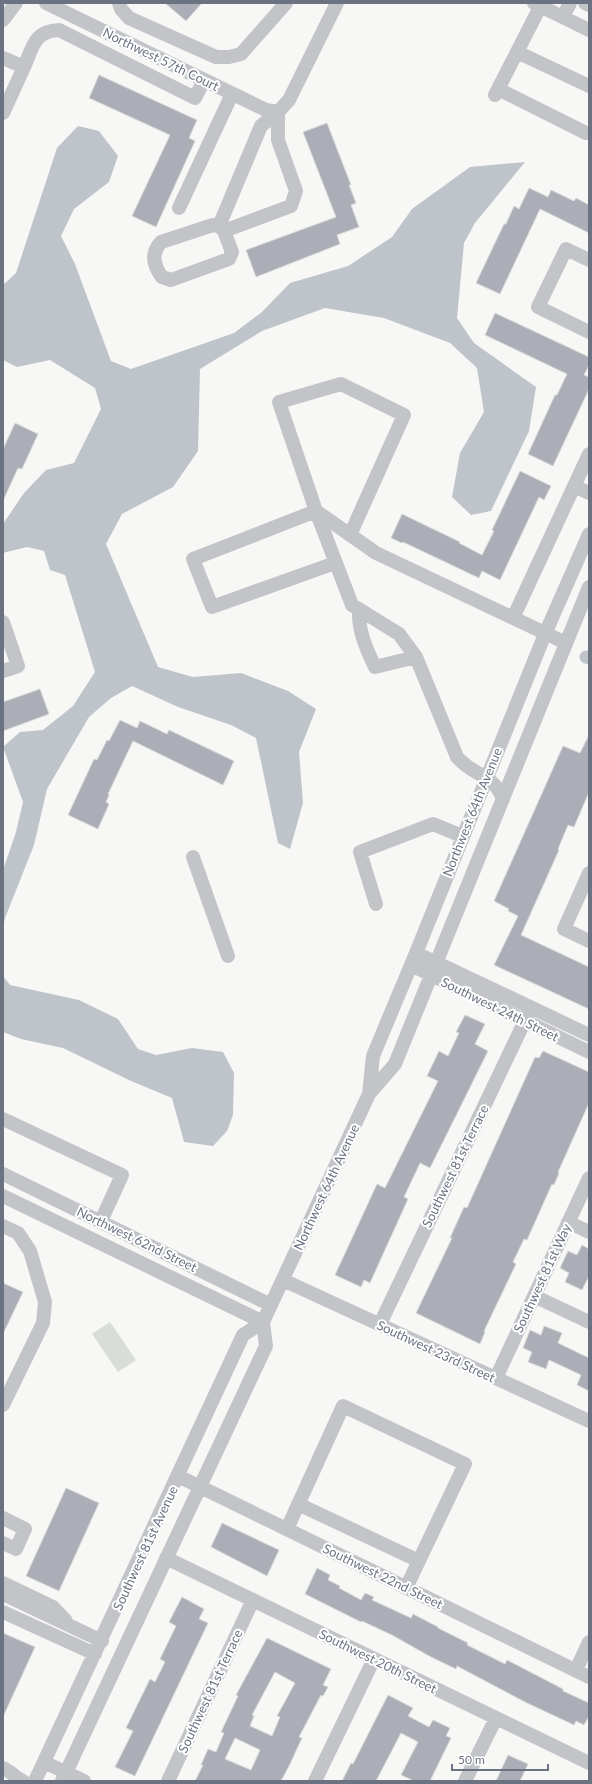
<svg xmlns="http://www.w3.org/2000/svg" width="592" height="1784" font-family="Lato,sans-serif">
	<style>
		.green { fill: #d8ded7 }
		.water { fill: #bec4ca }
		.lines { fill: none; stroke-linecap: round; stroke-linejoin: round }
		.canal { stroke: #bec4ca; stroke-width: 13 }
		.building { fill: #abaeb6; stroke: #d9d9d8; fill-rule: evenodd }
		.minor { stroke: #c2c4c8; stroke-width: 14 }
		.labels { text-anchor: middle; stroke-width: 4; stroke-linejoin: round; paint-order: stroke }
		.street-label { font-size: 13px; fill: #6b7282; stroke: #fff }
	</style>
	<rect width="100%" height="100%" fill="#f7f8f6"/>
	<!-- green -->
	<path class="green" d="M110,1322L136,1360L118,1372L92,1334Z"/>
	<!-- water -->
	<path class="water" d="M78,126L99,131L118,156L109,182L74,209L61,236L75,264L111,361L131,369L234,333L262,312L290,283L348,266L392,237L412,209L470,167L525,162L475,223L464,243L457,318L474,343L536,387L529,431L491,511L471,515L452,497L460,453L484,412L477,368L450,343L384,318L325,308L262,331L200,369L198,451L173,487L122,514L106,544L158,667L193,677L241,673L288,691L316,709L299,752L303,803L290,849L278,843L256,738L231,725L178,707L132,686L111,698L89,717L47,789L34,845L5,918L3,929V870L16,832L23,802L3,747L20,732L43,730L73,706L95,672L65,575L50,570L44,551L27,547L3,553V524L24,493L46,470L74,463L101,409L95,388L50,360L17,367L3,360V285L16,273L57,148Z
		M3,976L10,985L79,1000L118,1019L138,1049L156,1055L192,1048L223,1052L234,1073L233,1115L227,1131L213,1146L184,1142L172,1098L131,1081L63,1048L21,1039L3,1032Z"/>
	<g class="lines">
		<!-- canal -->
		<path class="canal" d="M586,657L589,658"/>
	</g>
	<!-- building -->
	<path class="building" d="M165,3H202L186,21Z
		M99,75L197,120L189,138L195,141L156,227L132,216L170,135L89,98Z
		M327,123L351,185H349L356,203L351,205L359,227L337,235L340,244L256,277L246,250L336,217L303,132Z
		M529,188L548,197L551,190L574,201L576,198L589,205V233L540,209L500,294L476,283L504,224H506L514,206L519,209Z
		M495,313L589,357V365L584,375L589,377V389L553,466L528,454L555,395H557L567,374L485,335Z
		M15,423L38,434L22,469L18,468L3,501V449Z
		M520,471L551,486L544,500L539,497L500,580L482,571L479,578L403,542L402,543L391,538L402,514L460,542L459,543L482,555L494,531L492,530Z
		M40,689L49,714L3,731V702Z
		M120,720L137,728L140,721L167,734L169,730L234,761L223,785L133,741L108,794L109,795L106,802L109,804L98,829L68,815L94,759L97,760L107,740L109,741Z
		M589,735V792L574,827L568,825L558,849L559,850L521,935L589,967V1009L494,965L518,916L508,911L509,909L494,901L563,746L580,753Z
		M465,1015L485,1024L475,1044L488,1051L430,1168L420,1163L404,1197L408,1199L370,1283L364,1280L361,1287L335,1275L377,1184L385,1188L438,1081L427,1076L439,1051L448,1056L459,1033L456,1032Z
		M543,1051L589,1072V1103L558,1172L559,1173L554,1185L552,1184L527,1240L524,1239L513,1262L516,1264L484,1331L485,1332L480,1344L416,1313L452,1238H450L464,1207L467,1208L535,1057L539,1058Z
		M582,1245L589,1249V1276L582,1290L565,1282L569,1273L560,1268L568,1251L577,1255Z
		M3,1283L23,1292L3,1334Z
		M544,1326L562,1333L558,1343L589,1358V1391L577,1385L581,1375L562,1366L549,1360L546,1369L528,1362L532,1352L523,1348L530,1330L541,1335Z
		M66,1488L99,1503L59,1591L26,1576Z
		M222,1523L279,1550L267,1576L211,1547Z
		M317,1568L330,1575L328,1580L340,1586L339,1588L361,1600L365,1593L374,1597L372,1600L411,1618L413,1614L438,1627V1628L468,1643L467,1645L505,1664L507,1660L563,1689V1691L589,1703V1716L584,1725L576,1721L574,1725L525,1702L457,1666L456,1669L431,1657L392,1635L362,1621L361,1622L305,1594Z
		M182,1597L204,1609L199,1619L208,1623L135,1776L115,1767L133,1731L126,1728L150,1679L155,1682L165,1662L160,1659L176,1626L169,1622Z
		M3,1633L35,1647L3,1717Z
		M267,1638L331,1669L323,1685L328,1687L323,1696L321,1695L299,1737L302,1738L290,1764L281,1781H195L203,1765H201L208,1749L216,1752L224,1733L221,1732L238,1696L236,1695ZM275,1672L295,1683L277,1716L280,1717L272,1736L250,1726L254,1716L252,1715ZM235,1738L260,1750L251,1770L225,1759Z
		M388,1695L413,1708L408,1716L429,1727L433,1720L450,1728L446,1736L451,1738L430,1781H414L401,1775L418,1742L401,1733L376,1781H342L351,1763L353,1764Z
		M508,1755L528,1764L520,1781H496Z"/>
	<g class="lines">
		<!-- minor -->
		<path class="minor" d="M46,3L266,110L278,112
			M119,3L121,9L129,18L216,57H229L241,54L286,3
			M534,3L589,30
			M585,3L589,5
			M563,17L570,3
			M3,20L16,3
			M517,52L589,86
			M3,58L24,67L3,113
			M24,67C33,47 34,31 59,30L195,98L204,80
			M498,89L586,133
			M495,95L542,3
			M179,208L232,94
			M219,226L261,126L278,112L289,100L337,3
			M224,231L219,226L213,225L161,242C151,253 153,265 162,277L171,280L229,259L232,252L224,231L291,206L296,191L278,140V112
			M589,260L566,249L538,307L589,332
			M574,486L589,493
			M350,535L404,415L341,384L279,402L316,511L376,553L566,643
			M335,563L212,607L193,559L316,511L352,605L399,634L416,657L457,757C474,777 493,773 503,799
			M359,609C358,631 366,648 375,667L416,657
			M513,618L589,454
			M3,622L18,666L3,671
			M193,857L228,956
			M589,873L564,929L589,941
			M376,904L360,852L433,824L462,836
			M416,953L589,1035
			M411,965L589,1052
			M369,1094L373,1056L416,953L545,634L589,534
			M3,1119L122,1175L101,1221
			M3,1174L271,1305
			M3,1196L263,1322
			M568,1222L589,1232
			M3,1226L18,1233L30,1251L45,1302L43,1323L3,1405
			M283,1280L589,1421
			M534,1296L589,1322
			M380,1324L531,1008
			M496,1378L589,1178
			M178,1476L589,1677
			M298,1504L419,1561
			M3,1518L25,1529L16,1549L3,1543
			M287,1529L343,1406L465,1464L406,1588
			M166,1558L589,1763
			M3,1583L53,1607L66,1621
			M3,1594L102,1641
			M3,1612L95,1654
			M576,1670L589,1642
			M44,1762L84,1781
			M3,1768C11,1771 15,1778 23,1781
			M35,1781L243,1335L263,1322L369,1094L395,1064L589,587
			M62,1781L266,1346L263,1322
			M168,1781L253,1600
			M315,1781L374,1659
			M465,1781L496,1718"/>
	</g>
	<g class="labels">
		<!-- street labels -->
		<g class="street-label">
			<text transform="translate(161 59) rotate(26)" y="5">Northwest 57th Court</text>
			<text transform="translate(472 812) rotate(-68)" y="5">Northwest 64th Avenue</text>
			<text transform="translate(500 1009) rotate(26)" y="5">Southwest 24th Street</text>
			<text transform="translate(455 1166) rotate(-64)" y="5">Southwest 81st Terrace</text>
			<text transform="translate(326 1187) rotate(-65)" y="5">Northwest 64th Avenue</text>
			<text transform="translate(137 1239) rotate(26)" y="5">Northwest 62nd Street</text>
			<text transform="translate(542 1278) rotate(-65)" y="5">Southwest 81st Way</text>
			<text transform="translate(436 1351) rotate(25)" y="5">Southwest 23rd Street</text>
			<text transform="translate(145 1548) rotate(-65)" y="5">Southwest 81st Avenue</text>
			<text transform="translate(383 1576) rotate(26)" y="5">Southwest 22nd Street</text>
			<text transform="translate(378 1661) rotate(26)" y="5">Southwest 20th Street</text>
			<text transform="translate(210 1691) rotate(-65)" y="5">Southwest 81st Terrace</text>
		</g>
	</g>
	<!-- border -->
	<rect width="592" height="1784" fill="none" stroke="#6b7282" stroke-width="8"/>
	<!-- scale -->
	<path d="M452 1764v6h96v-6" fill="none" stroke="#6b7282" stroke-width="2"/>
	<text x="458" y="1764" font-size="12" fill="#6b7282" stroke="#ffffff" stroke-width="3" paint-order="stroke">50 m</text>
</svg>
